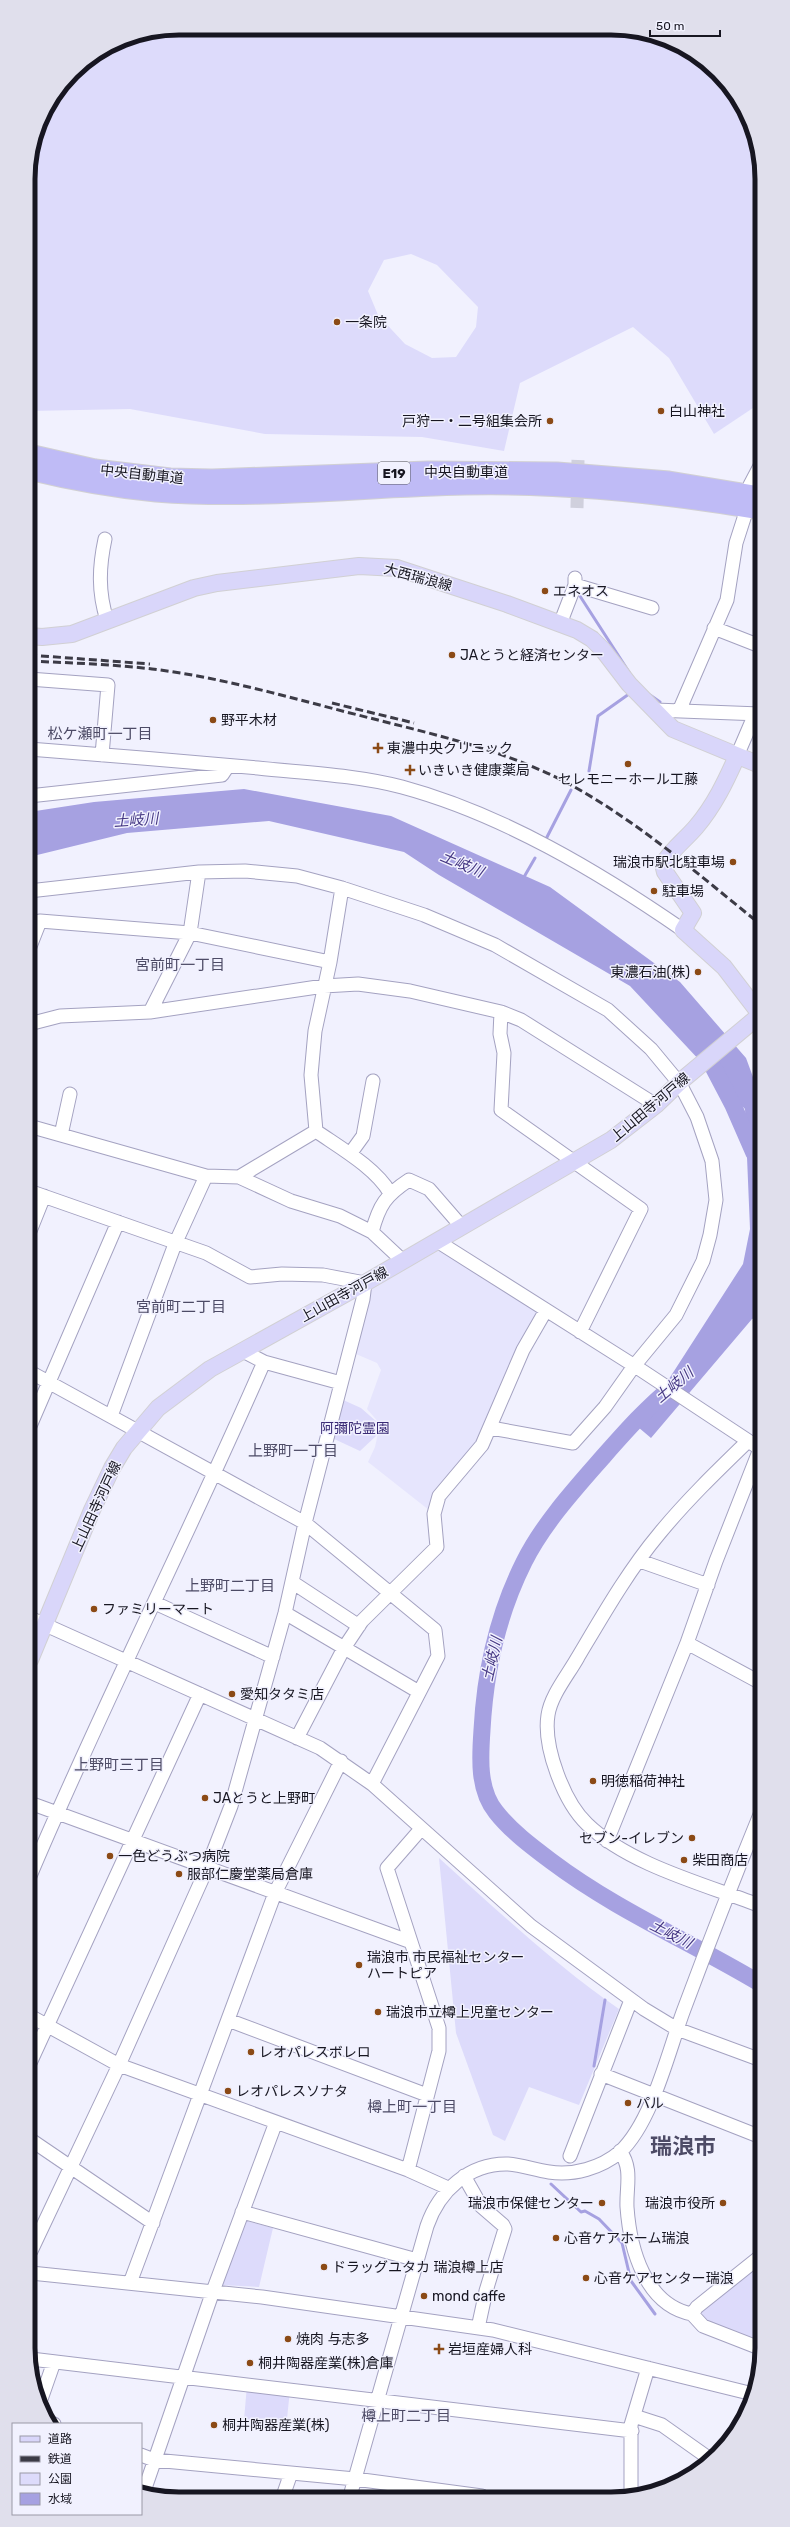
<svg xmlns="http://www.w3.org/2000/svg" width="790" height="2527" font-family="Rubik,'Noto Sans JP',sans-serif">
	<style>
		.built { fill: #e6e5fd }
		.green { fill: #dddbfb; fill-rule: evenodd }
		.water { fill: #a6a1e1 }
		.lines { fill: none; stroke-linecap: round; stroke-linejoin: round }
		.stream { stroke: #a6a1e1; stroke-width: 3 }
		.river { stroke: #a6a1e1; stroke-width: 17 }
		.minor-tunnel { stroke: #d0d0dd; stroke-width: 13; stroke-dasharray: 13 6; stroke-linecap: butt }
		.minor-casing { stroke: #a4a2c1; stroke-width: 15 }
		.major-casing { stroke: #d1d0d3; stroke-width: 18 }
		.highway-casing { stroke: #d1d0d3; stroke-width: 21 }
		.minor { stroke: #fff; stroke-width: 13 }
		.major { stroke: #d9d6fa; stroke-width: 16 }
		.highway { stroke: #bfbbf6; stroke-width: 19 }
		.rail { stroke: #3c3b46; stroke-width: 3; stroke-dasharray: 8 4; stroke-linecap: butt }
		.poi-dot { fill: #8b4a16; stroke: #f1f1fe; stroke-width: 1.5 }
		.labels { text-anchor: middle; stroke-width: 3; stroke-linejoin: round; paint-order: stroke }
		.shield { fill: #f1f1fe; stroke: #585863; stroke-width: 1 }
		.shield-label { font-size: 13px; font-weight: bold; fill: #171621 }
		.poi-label { font-size: 14px; fill: #171621; stroke: #f1f1fe; text-anchor: start }
		.street-label { font-size: 14px; fill: #171621; stroke: #f1f1fe }
		.park-label { font-size: 14px; fill: #3a2b75; stroke: #f1f1fe }
		.neighbourhood-label { font-size: 15px; fill: #4d4b66; stroke: #f1f1fe }
		.water-label { font-size: 15px; font-style: italic; fill: #453783; stroke: #f1f1fe }
		.town-label { font-size: 22px; font-weight: bold; fill: #4d4b66; stroke: #f1f1fe }
		.rim { fill: none; stroke: #171621; stroke-width: 5 }
	</style>
	<rect width="100%" height="100%" fill="#f1f1fe"/>
	<!-- built -->
	<path class="built" d="M437,1241L546,1310L494,1414L434,1514L368,1462L375,1447L380,1424L367,1409L381,1370L377,1363L349,1351L365,1283Z"/>
	<!-- green -->
	<path class="green" d="M179,28L641,31L686,48L718,72L746,112L759,150V404L714,434L669,358L633,327L520,383L504,451L422,437L265,434L130,409L29,411L28,169L40,121L72,72L121,39ZM411,254L437,265L478,307L476,327L456,357L432,358L405,344L378,315L368,291L384,260Z
		M341,1399L361,1408L377,1422L375,1428L376,1436L360,1451L332,1438Z
		M439,1858C497,1910 555,1965 619,2009L579,2105L529,2087L505,2141L493,2135L456,2033Z
		M246,2221L273,2228L259,2287L221,2285Z
		M762,2260V2345L705,2320L701,2311Z
		M247,2385L290,2390L286,2428L244,2420Z"/>
	<!-- water -->
	<path class="water" d="M244,789L391,816L550,887L680,982L746,1058L760,1096V1317L752,1319L651,1438L638,1427L743,1264L750,1229L745,1109L630,986L439,875L404,852L269,821L127,833L29,857V812L94,802Z"/>
	<g class="lines">
		<!-- stream -->
		<path class="stream" d="M578,593L629,672
			M650,695L660,702
			M589,771L598,716L629,694
			M546,839L571,790
			M524,877L535,858
			M594,2066L605,2000
			M551,2184L581,2212L585,2211L599,2219L622,2243L631,2281L655,2314"/>
		<!-- river -->
		<path class="river" d="M712,1065L733,1105L754,1153
			M673,1386C646,1408 625,1432 602,1458C574,1490 543,1524 524,1562C498,1614 485,1672 482,1730C480,1758 478,1790 496,1812C511,1831 531,1846 551,1861C616,1910 691,1942 761,1984"/>
		<!-- minor-tunnel -->
		<path class="minor-tunnel" d="M577,508L578,460"/>
		<!-- minor casing -->
		<g class="minor-casing">
			<path id="minor" d="M750,485L760,466
				M105,539C99,567 98,592 107,620
				M575,585L652,608
				M560,624L575,585V578
				M714,628L760,646
				M29,679L108,685L102,755
				M655,710L760,714
				M679,711L727,600L736,543L745,515
				M29,749C105,755 182,761 258,768C306,773 356,775 402,787C502,814 599,872 683,930
				M737,756L755,714
				M29,796L222,775L228,766
				M29,891L199,872L245,871L297,876L342,888L424,915L495,945L608,1010L651,1049L680,1084L697,1117L712,1161L716,1200L710,1235L703,1261L676,1315L634,1366L605,1407L573,1443L491,1428
				M29,949L40,921L190,933L330,962
				M150,1012L190,933L199,872
				M501,1012L500,1034L504,1053L501,1110L641,1209L580,1332
				M29,1024L60,1016L150,1012L324,986L358,984L410,991L501,1012L521,1020L656,1105
				M29,1126L206,1176L239,1177L291,1201L340,1216L372,1232L403,1261
				M316,1131L311,1075L315,1031L330,962L342,888
				M316,1131C339,1147 376,1168 390,1193
				M61,1135L70,1094
				M350,1154L363,1136L373,1081
				M239,1177L316,1131
				M29,1191L206,1253L250,1277L282,1274L323,1275L365,1283L363,1299L305,1523L285,1613L231,1806L207,1868L119,2065L31,2251
				M30,1231L44,1196
				M372,1232C379,1205 386,1195 409,1180L429,1189L462,1227
				M437,1241L641,1370L756,1446
				M264,1362L341,1383
				M30,1372L305,1523L435,1630L438,1656L372,1784
				M111,1416L175,1244L206,1176
				M30,1426L118,1222
				M748,1441C717,1471 686,1501 659,1534C628,1571 603,1615 578,1657C568,1675 551,1695 548,1715C543,1747 564,1802 587,1824C629,1865 707,1885 761,1906
				M640,1561L708,1585
				M292,1582L359,1626
				M155,1603L273,1657
				M285,1613L419,1692
				M30,1618L320,1748L372,1784L531,1926L644,2009L677,2029L761,2060
				M687,1643L761,1683
				M297,1738L344,1648L362,1621L437,1547L434,1514L439,1496L482,1445L523,1350L546,1310
				M30,1803L411,1942
				M607,1841L687,1643L716,1561L760,1449
				M30,1876C103,1703 189,1535 264,1362L243,1351
				M30,2016L119,2065L408,2170L448,2188
				M228,2020L427,2095
				M30,2063L200,1694
				M601,2074L761,2137
				M31,2140L153,2223
				M620,2151C633,2169 626,2187 627,2207C630,2249 645,2305 692,2314
				M570,2156L631,2000
				M408,2170L439,2051V2028L387,1868L421,1829
				M464,2176L481,2206L503,2225L505,2229L486,2291L478,2328
				M242,2212L417,2260
				M31,2273L262,2297L493,2330L753,2394
				M130,2283L275,1893L341,1761
				M692,2314L697,2307L762,2255
				M692,2314L703,2326L762,2349
				M31,2359L632,2431
				M40,2402L54,2362
				M634,2416L662,2425L710,2459
				M47,2422L54,2424
				M141,2455L154,2460L355,2479L482,2496
				M143,2494L213,2291L276,2122
				M283,2496L291,2473
				M350,2496L427,2226C439,2191 469,2163 508,2164C522,2165 535,2170 549,2172C573,2176 601,2168 620,2152C652,2122 668,2053 683,2012C708,1945 734,1878 761,1812
				M631,2496V2425L648,2368"/>
		</g>
		<!-- major casing -->
		<g class="major-casing">
			<path id="major" d="M29,636L42,637L72,634L194,588L217,583L359,566L397,568L507,604L577,630L592,639L603,650L629,684L673,729L760,765
				M737,756C726,781 714,806 696,827C684,841 673,848 663,864L665,872L693,913L683,930L724,967L760,1014
				M30,1660L92,1510L112,1468L124,1448L158,1408L210,1369L365,1283L611,1140L656,1105L681,1081L760,1015"/>
		</g>
		<!-- highway casing -->
		<g class="highway-casing">
			<path id="highway" d="M29,454L95,469L170,478L212,479L428,471L557,472L669,481L760,496
				M29,470C70,480 113,488 156,492C259,500 363,487 466,485C565,483 662,493 760,510"/>
		</g>
		<!-- minor -->
		<use href="#minor" class="minor"/>
		<!-- major -->
		<use href="#major" class="major"/>
		<!-- highway -->
		<use href="#highway" class="highway"/>
		<!-- rail -->
		<path class="rail" d="M29,655L150,664
			M29,661C70,663 111,664 152,669C228,678 304,702 378,720C444,737 510,752 571,785C640,823 699,875 760,924
			M332,703L414,723"/>
	</g>
	<!-- markers -->
	<g class="poi-dot">
		<circle cx="337" cy="322" r="4"/>
		<circle cx="661" cy="411" r="4"/>
		<circle cx="550" cy="421" r="4"/>
		<circle cx="545" cy="591" r="4"/>
		<circle cx="452" cy="655" r="4"/>
		<circle cx="213" cy="720" r="4"/>
		<path d="M376 742h4v4h4v4h-4v4h-4v-4h-4v-4h4z"/>
		<circle cx="628" cy="764" r="4"/>
		<path d="M408 764h4v4h4v4h-4v4h-4v-4h-4v-4h4z"/>
		<circle cx="733" cy="862" r="4"/>
		<circle cx="654" cy="891" r="4"/>
		<circle cx="698" cy="972" r="4"/>
		<circle cx="94" cy="1609" r="4"/>
		<circle cx="232" cy="1694" r="4"/>
		<circle cx="593" cy="1781" r="4"/>
		<circle cx="205" cy="1798" r="4"/>
		<circle cx="692" cy="1838" r="4"/>
		<circle cx="110" cy="1856" r="4"/>
		<circle cx="684" cy="1860" r="4"/>
		<circle cx="179" cy="1874" r="4"/>
		<circle cx="359" cy="1965" r="4"/>
		<circle cx="378" cy="2012" r="4"/>
		<circle cx="251" cy="2052" r="4"/>
		<circle cx="228" cy="2091" r="4"/>
		<circle cx="628" cy="2103" r="4"/>
		<circle cx="602" cy="2203" r="4"/>
		<circle cx="723" cy="2203" r="4"/>
		<circle cx="556" cy="2238" r="4"/>
		<circle cx="324" cy="2267" r="4"/>
		<circle cx="586" cy="2278" r="4"/>
		<circle cx="424" cy="2296" r="4"/>
		<circle cx="288" cy="2339" r="4"/>
		<path d="M437 2343h4v4h4v4h-4v4h-4v-4h-4v-4h4z"/>
		<circle cx="250" cy="2363" r="4"/>
		<circle cx="214" cy="2425" r="4"/>
	</g>
	<g class="labels">
		<!-- shield labels -->
		<rect class="shield" x="378" y="462" width="32" height="22" rx="3"/>
		<g class="shield-label">
			<text x="394" y="478">E19</text>
		</g>
		<!-- poi labels -->
		<g class="poi-label">
			<text x="345" y="327">一条院</text>
			<text x="669" y="416">白山神社</text>
			<text x="542" y="426" text-anchor="end">戸狩一・二号組集会所</text>
			<text x="553" y="596">エネオス</text>
			<text x="460" y="660">JAとうと経済センター</text>
			<text x="221" y="725">野平木材</text>
			<text x="387" y="753">東濃中央クリニック</text>
			<text x="418" y="775">いきいき健康薬局</text>
			<text x="628" y="784" text-anchor="middle">セレモニーホール工藤</text>
			<text x="725" y="867" text-anchor="end">瑞浪市駅北駐車場</text>
			<text x="662" y="896">駐車場</text>
			<text x="690" y="977" text-anchor="end">東濃石油(株)</text>
			<text x="102" y="1614">ファミリーマート</text>
			<text x="240" y="1699">愛知タタミ店</text>
			<text x="601" y="1786">明徳稲荷神社</text>
			<text x="213" y="1803">JAとうと上野町</text>
			<text x="684" y="1843" text-anchor="end">セブン-イレブン</text>
			<text x="118" y="1861">一色どうぶつ病院</text>
			<text x="692" y="1865">柴田商店</text>
			<text x="187" y="1879">服部仁慶堂薬局倉庫</text>
			<text x="367" y="1962">瑞浪市 市民福祉センター<tspan x="367" dy="16">ハートピア</tspan></text>
			<text x="386" y="2017">瑞浪市立樽上児童センター</text>
			<text x="259" y="2057">レオパレスボレロ</text>
			<text x="236" y="2096">レオパレスソナタ</text>
			<text x="636" y="2108">パル</text>
			<text x="594" y="2208" text-anchor="end">瑞浪市保健センター</text>
			<text x="715" y="2208" text-anchor="end">瑞浪市役所</text>
			<text x="564" y="2243">心音ケアホーム瑞浪</text>
			<text x="332" y="2272">ドラッグユタカ 瑞浪樽上店</text>
			<text x="594" y="2283">心音ケアセンター瑞浪</text>
			<text x="432" y="2301">mond caffe</text>
			<text x="296" y="2344">焼肉 与志多</text>
			<text x="448" y="2354">岩垣産婦人科</text>
			<text x="258" y="2368">桐井陶器産業(株)倉庫</text>
			<text x="222" y="2430">桐井陶器産業(株)</text>
		</g>
		<!-- street labels -->
		<g class="street-label">
			<text x="466" y="477">中央自動車道</text>
			<text transform="translate(142 474) rotate(6)" y="5">中央自動車道</text>
			<text transform="translate(418 577) rotate(15)" y="5">大西瑞浪線</text>
			<text transform="translate(650 1107) rotate(-40)" y="5">上山田寺河戸線</text>
			<text transform="translate(344 1294) rotate(-29)" y="5">上山田寺河戸線</text>
			<text transform="translate(96 1506) rotate(-65)" y="5">上山田寺河戸線</text>
		</g>
		<!-- park labels -->
		<g class="park-label">
			<text x="355" y="1433">阿彌陀霊園</text>
		</g>
		<!-- neighbourhood labels -->
		<g class="neighbourhood-label">
			<text x="100" y="739">松ケ瀬町一丁目</text>
			<text x="180" y="970">宮前町一丁目</text>
			<text x="181" y="1312">宮前町二丁目</text>
			<text x="293" y="1456">上野町一丁目</text>
			<text x="230" y="1591">上野町二丁目</text>
			<text x="119" y="1770">上野町三丁目</text>
			<text x="412" y="2112">樽上町一丁目</text>
			<text x="406" y="2421">樽上町二丁目</text>
		</g>
		<!-- water labels -->
		<g class="water-label">
			<text transform="translate(136 820) rotate(-4)" y="5">土岐川</text>
			<text transform="translate(462 864) rotate(23)" y="5">土岐川</text>
			<text transform="translate(674 1385) rotate(-40)" y="5">土岐川</text>
			<text transform="translate(492 1659) rotate(-77)" y="5">土岐川</text>
			<text transform="translate(671 1934) rotate(27)" y="5">土岐川</text>
		</g>
		<!-- town labels -->
		<g class="town-label">
			<text x="683" y="2154">瑞浪市</text>
		</g>
	</g>
	<!-- crop -->
	<path d="M0 0H790V2527H0ZM179 35H611A144 144 0 0 1 755 179V2348A144 144 0 0 1 611 2492H179A144 144 0 0 1 35 2348V179A144 144 0 0 1 179 35Z" fill="#e0dfec" fill-rule="evenodd"/>
	<path class="rim" d="M179 35H611A144 144 0 0 1 755 179V2348A144 144 0 0 1 611 2492H179A144 144 0 0 1 35 2348V179A144 144 0 0 1 179 35Z"/>
	<!-- legend -->
	<rect x="12" y="2423" width="130" height="92" fill="#f1f1fe" stroke="#9a99a6"/>
	<rect x="20" y="2436" width="20" height="6" fill="#d9d6fa" stroke="#9a99a6"/>
	<text x="48" y="2443" font-size="12" fill="#171621">道路</text>
	<rect x="20" y="2456" width="20" height="6" fill="#3c3b46" stroke="#9a99a6"/>
	<text x="48" y="2463" font-size="12" fill="#171621">鉄道</text>
	<rect x="20" y="2473" width="20" height="12" fill="#dddbfb" stroke="#9a99a6"/>
	<text x="48" y="2483" font-size="12" fill="#171621">公園</text>
	<rect x="20" y="2493" width="20" height="12" fill="#a6a1e1" stroke="#9a99a6"/>
	<text x="48" y="2503" font-size="12" fill="#171621">水域</text>
	<!-- scale -->
	<path d="M650 30v6h70v-6" fill="none" stroke="#171621" stroke-width="2"/>
	<text x="656" y="30" font-size="12" fill="#171621" stroke="#f1f1fe" stroke-width="3" paint-order="stroke">50 m</text>
</svg>
